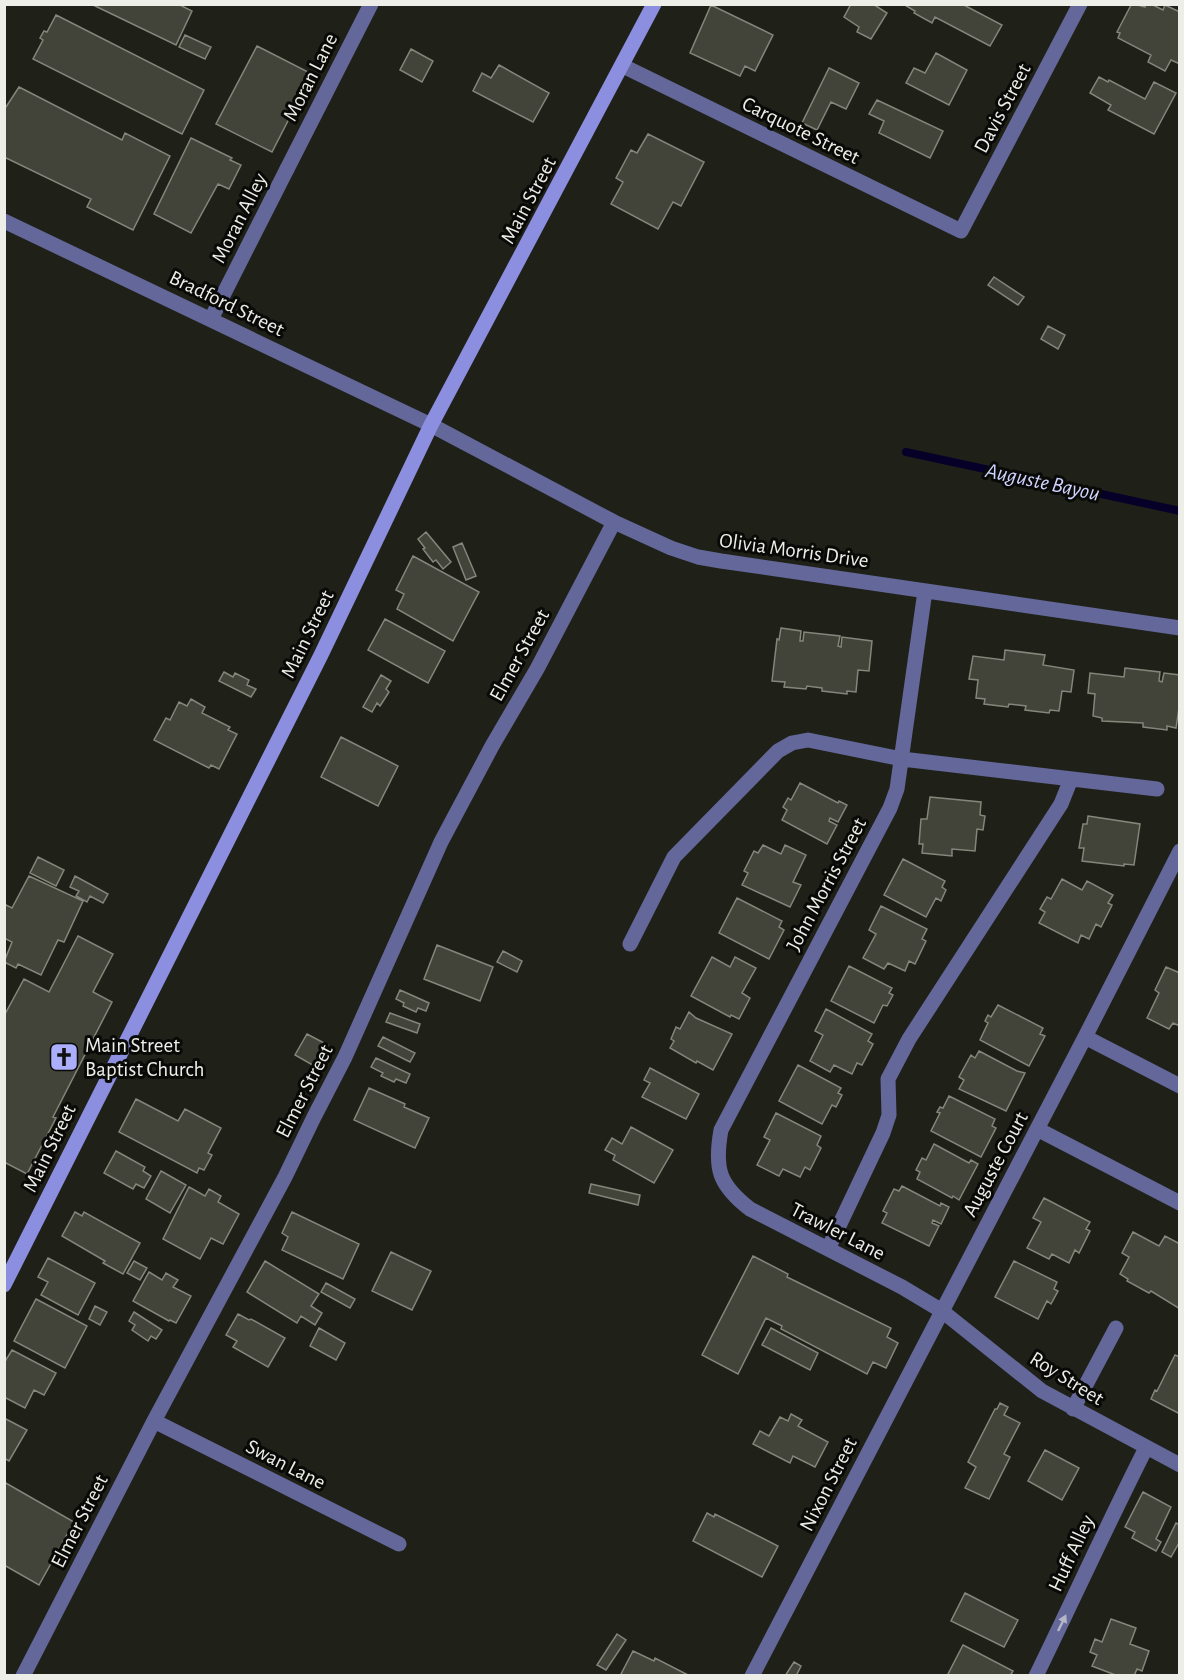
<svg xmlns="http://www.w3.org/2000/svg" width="1184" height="1680" font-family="'Alegreya Sans',sans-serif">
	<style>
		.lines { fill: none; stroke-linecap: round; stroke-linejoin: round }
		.stream { stroke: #060029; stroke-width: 8 }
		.building { fill: #424439; stroke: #83867a; stroke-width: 1.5 }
		.lane { stroke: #646799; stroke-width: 15 }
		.street { stroke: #646799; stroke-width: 15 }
		.secondary { stroke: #8c8ee0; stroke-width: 15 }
		.oneway { fill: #b6b8c8 }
		.labels { text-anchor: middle; stroke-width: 6; stroke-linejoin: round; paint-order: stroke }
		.street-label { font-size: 21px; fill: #eceee7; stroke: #090a07 }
		.poi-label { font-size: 21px; fill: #eceee7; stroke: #090a07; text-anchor: start }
		.water-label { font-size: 22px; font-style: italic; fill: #d0d4fe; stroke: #090a07 }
	</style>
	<rect width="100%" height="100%" fill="#1f2118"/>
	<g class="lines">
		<!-- stream -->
		<path class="stream" d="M906,452L1180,511"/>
	</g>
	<!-- building -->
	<path class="building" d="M91,4H178L192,11L176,45Z
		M851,4H873L887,13L871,39L857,32L859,27L844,17Z
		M903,4H962L1002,25L990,46L935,17L932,23L914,13L915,11Z
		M1134,4L1145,7L1146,4H1151L1163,10L1165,5L1180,12V64L1171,60L1165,71L1148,62L1151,55L1118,38L1120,33L1117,32L1131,5Z
		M711,5L773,35L755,71L745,66L740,76L690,53Z
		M56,15L204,90L182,134L33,59L43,40L40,38L44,31L47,32Z
		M185,35L211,47L205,59L179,47Z
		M257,46L312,74L272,152L216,124Z
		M411,49L433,61L422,82L400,70Z
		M936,53L967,70L949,105L906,83L914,68L925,73Z
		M499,65L549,93L533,122L473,91L482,73L491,78Z
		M829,68L859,83L846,109L831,102L817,130L802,123Z
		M1099,77L1108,82L1109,80L1145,99L1154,82L1176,93L1154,134L1108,110L1111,105L1090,93Z
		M19,87L122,140L125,133L170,156L133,230L87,207L91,199L4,157V110Z
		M877,100L943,131L930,158L879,133L884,121L869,114Z
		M648,134L704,162L681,206L673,202L658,229L611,204L623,182L616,178L631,150L637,153Z
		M191,138L232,158L230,160L241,165L229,189L218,184L191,233L154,214Z
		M994,277L1024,297L1018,305L988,285Z
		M1048,326L1065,335L1058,349L1041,339Z
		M426,532L451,562L443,569L436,560L433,562L423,549L425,548L418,539Z
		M462,543L476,576L466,580L453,547Z
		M413,556L479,592L453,641L397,609L404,594L396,590Z
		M385,619L445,651L428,683L368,650Z
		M781,628L801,631L800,641H803L804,632L840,636L838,646L841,647L842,637L872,641L869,671L858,670L856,692L847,691V694L822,691V688L807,686L806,689L784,687L785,682L772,681L777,639L779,640Z
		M1005,650L1045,655L1043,665L1074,670L1071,692L1062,691L1059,711L1050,710L1049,713L1025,710L1026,706L1009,704L1008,707L984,704L985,699L976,698L978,680L969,679L973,656L1004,660Z
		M1125,668L1160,672L1159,681L1162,682L1164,673L1180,675V701L1176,728L1167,726V730L1143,727V723L1102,721V718L1093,716L1095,694L1088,693L1090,673L1124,677Z
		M224,672L233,677L235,673L249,680L247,685L256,689L251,697L219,681Z
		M381,675L391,681L386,689L389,692L380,706L377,703L372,712L363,707Z
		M191,699L205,707L202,713L230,727L228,730L237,734L219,769L211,765L209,768L154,740L166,718L170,720L179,702L187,706Z
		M341,737L398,766L378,806L321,777Z
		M800,783L838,803L839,801L847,805L838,822L830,818L829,821L837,825L827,844L782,820L787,810L783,807L788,798L791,800Z
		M930,797L981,802L980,815L985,816L983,830L977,829L975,851L952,849V856L922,853L923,844H919L921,819H927Z
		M1088,816L1140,824L1134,865L1124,864V866L1082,861L1084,848H1079L1083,824H1087Z
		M763,845L781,854L785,845L806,855L793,882L801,885L790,907L742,885L748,873L744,871L754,851L758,853Z
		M38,857L64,870L56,886L30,873Z
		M903,859L945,881L942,887L946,890L941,901L936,898L926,917L884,895Z
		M29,876L83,901L64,942L58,940L41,975L18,964L16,968L4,962L12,942L4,938V904L12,908Z
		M75,876L108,894L103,903L90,896L87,902L76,896L79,891L70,887Z
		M1062,879L1082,890L1087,881L1113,895L1108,903L1112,905L1101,927L1096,924L1089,939L1081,935L1078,943L1039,923L1045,912L1040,909L1047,897L1051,899Z
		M737,898L782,921L779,927L784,930L769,959L719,933Z
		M881,906L927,929L922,939L926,941L915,964L909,961L905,971L888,963L884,969L863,958L876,934L869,930Z
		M78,936L113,954L93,992L112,1002L53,1117L56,1118L27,1174L4,1162V1016L24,979L49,992Z
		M437,945L493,967L480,1001L424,979Z
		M503,951L522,961L517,972L497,962Z
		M712,957L730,967L735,957L756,968L742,993L750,998L739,1019L731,1015L730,1017L691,996Z
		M849,966L892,988L889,993L893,995L887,1006L883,1005L874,1023L831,1001Z
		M1166,967L1180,973V1026L1173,1023L1169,1029L1147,1018L1159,993L1155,990Z
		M400,990L429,1003L426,1011L418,1008L416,1012L403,1006L404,1003L396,999Z
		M998,1005L1043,1028L1040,1034L1045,1036L1029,1066L980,1040L988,1023L985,1021L988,1015L991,1017Z
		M826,1009L872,1034L868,1041L873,1044L862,1065L857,1063L852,1074L834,1065L830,1072L810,1061L823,1035L815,1031Z
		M689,1012L696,1018L732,1034L713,1070L697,1061L696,1063L670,1048L674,1041L671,1039L676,1027L680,1029Z
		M390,1013L420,1024L417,1033L386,1022Z
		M307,1034L328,1045L316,1067L295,1055Z
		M383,1037L415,1053L410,1062L378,1046Z
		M979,1051L1017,1071L1025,1073L1006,1111L959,1089L964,1080L959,1077L971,1055L975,1058Z
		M376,1058L410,1074L406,1083L396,1079L394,1082L381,1076L383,1073L371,1067Z
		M798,1065L841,1088L838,1093L842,1095L836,1107L832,1105L822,1124L779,1101Z
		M650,1068L699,1094L686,1119L642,1097L650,1083L644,1080Z
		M369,1088L405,1104L404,1107L429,1118L415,1148L354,1120Z
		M949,1096L995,1119L992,1126L996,1128L981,1157L931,1131L940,1113L937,1112L940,1107L943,1108Z
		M136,1099L178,1121L185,1109L221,1128L208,1153L212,1155L204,1170L199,1168L197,1173L119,1132Z
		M776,1113L821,1136L817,1145L821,1148L810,1170L805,1167L800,1177L783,1169L779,1176L757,1165L770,1140L764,1137Z
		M631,1127L673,1150L654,1183L613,1160L615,1155L605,1150L612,1138L622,1144Z
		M934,1144L969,1163L971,1160L978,1164L959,1200L953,1196L952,1198L917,1179L920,1172L916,1170L922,1158L926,1160Z
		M116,1151L145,1167L143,1171L151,1176L144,1188L136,1184L133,1189L104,1173Z
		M161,1171L186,1185L170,1213L146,1199Z
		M591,1184L640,1195L638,1205L589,1193Z
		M902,1186L940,1206L941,1203L949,1207L941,1224L933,1220L932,1223L939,1226L929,1246L882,1223L887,1213L883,1211L894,1189L899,1191Z
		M189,1187L205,1196L209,1189L221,1196L218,1202L239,1214L223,1244L211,1238L200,1259L163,1239Z
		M1044,1198L1090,1222L1086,1229L1090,1231L1079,1253L1075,1250L1069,1263L1052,1254L1049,1259L1027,1248L1041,1222L1033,1218Z
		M75,1212L82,1216L84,1212L140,1243L123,1274L103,1263L105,1261L62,1236Z
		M292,1212L359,1244L343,1279L282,1250L288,1237L282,1233Z
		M1133,1232L1159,1246L1165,1236L1180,1244V1309L1151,1291L1149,1293L1127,1281L1128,1279L1120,1274L1129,1257L1122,1253Z
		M391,1252L431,1271L412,1310L372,1291Z
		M753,1256L788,1274L787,1277L891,1328L887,1337L898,1343L886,1368L873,1362L867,1374L781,1329L782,1326L766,1318L738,1374L702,1355Z
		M48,1258L95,1283L78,1315L41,1295L48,1282L38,1277Z
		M134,1261L147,1268L140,1280L127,1273Z
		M265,1261L319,1294L311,1306L322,1313L315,1325L301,1316L297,1323L247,1292Z
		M1014,1261L1057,1282L1054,1289L1058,1291L1051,1304L1047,1301L1038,1319L995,1297Z
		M149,1272L162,1280L166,1273L178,1280L173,1287L191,1296L176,1323L170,1320L169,1321L133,1301Z
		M326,1283L355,1299L350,1308L321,1292Z
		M36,1299L87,1326L65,1368L14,1341Z
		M95,1306L107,1312L100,1325L89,1319Z
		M134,1312L162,1330L156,1339L151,1336L148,1341L132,1330L135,1325L129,1321Z
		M238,1314L249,1320L251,1319L285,1338L268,1367L233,1347L237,1341L226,1335Z
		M319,1328L345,1343L336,1360L310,1346Z
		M771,1328L818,1353L810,1370L762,1345Z
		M12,1350L56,1373L44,1395L34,1390L25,1408L4,1397V1363Z
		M1175,1355L1180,1357V1414L1151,1399L1155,1390L1157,1391Z
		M1000,1403L1008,1407L1004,1415L1020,1423L1004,1454L1010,1457L989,1499L965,1488L976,1467L968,1462L995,1409H997Z
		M791,1414L802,1420L798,1426L828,1442L815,1467L793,1456L790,1463L753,1444L760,1431L769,1436L780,1417L788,1421Z
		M4,1418L27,1430L9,1461L4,1458Z
		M1045,1450L1079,1468L1062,1500L1028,1481Z
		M4,1482L74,1522L39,1585L4,1565Z
		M1143,1492L1171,1507L1156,1539L1161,1542L1156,1551L1132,1538L1135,1532L1125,1527Z
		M707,1513L714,1517L715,1514L778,1546L762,1577L693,1541Z
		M1176,1523L1180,1525V1541L1171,1557L1162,1552Z
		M965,1593L1018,1620L1004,1647L951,1621Z
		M1111,1619L1136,1628L1130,1644L1149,1651L1142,1671L1137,1669L1134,1676H1118L1092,1666L1097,1655L1090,1652L1095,1639L1102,1642Z
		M617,1634L626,1640L606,1670L597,1665Z
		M963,1645L1013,1671L1010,1676H947Z
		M633,1651L654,1661L655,1658L690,1676H620Z
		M794,1662L801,1666L796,1676H785Z"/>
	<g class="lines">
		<!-- lane -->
		<path class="lane" d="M211,319L287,169
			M1036,1676C1073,1600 1108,1523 1146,1448"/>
		<!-- street -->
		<path class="street" d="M623,66L961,231L1080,4
			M287,169L371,4
			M4,221L431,425L614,522L671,548L698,557L721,561L1180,628
			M925,591L897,789L890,808L721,1130C714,1169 719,1185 750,1209L902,1287L942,1311L1042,1391L1180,1465
			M630,944L674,857L778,751L792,743L808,740L902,759L1157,789
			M1085,1037L1180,1086
			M1037,1129L1180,1203
			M828,1249L883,1133L889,1115L888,1079L909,1039L1061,804L1071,779
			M1073,1409L1116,1328
			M154,1421L399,1544
			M23,1676L154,1421L285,1177L314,1117L345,1057L441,842L492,746L537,669L614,522
			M752,1676L1085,1037L1180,851"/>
		<!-- secondary -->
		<path class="secondary" d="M4,1285L321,655L431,425L654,4"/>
	</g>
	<!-- one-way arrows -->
	<defs><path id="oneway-solid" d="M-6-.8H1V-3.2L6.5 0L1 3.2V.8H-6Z" transform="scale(1.5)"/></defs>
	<use class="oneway" href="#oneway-solid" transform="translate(1062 1623) rotate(-64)"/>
	<!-- icons -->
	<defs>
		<g id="church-square" transform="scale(1.5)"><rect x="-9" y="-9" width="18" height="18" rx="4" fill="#abaffb" stroke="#090a07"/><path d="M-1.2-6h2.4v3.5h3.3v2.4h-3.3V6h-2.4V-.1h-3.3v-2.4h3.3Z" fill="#111"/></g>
	</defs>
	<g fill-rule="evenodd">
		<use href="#church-square" x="64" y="1057"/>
	</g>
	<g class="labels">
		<!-- street labels -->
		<g class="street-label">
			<text transform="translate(310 77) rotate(-63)" y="7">Moran Lane</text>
			<text transform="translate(1002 108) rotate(-62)" y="7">Davis Street</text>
			<text transform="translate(801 130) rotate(26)" y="7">Carquote Street</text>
			<text transform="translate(528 200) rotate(-62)" y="7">Main Street</text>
			<text transform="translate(239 218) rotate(-63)" y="7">Moran Alley</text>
			<text transform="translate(227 303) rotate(26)" y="7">Bradford Street</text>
			<text transform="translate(794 550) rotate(8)" y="7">Olivia Morris Drive</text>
			<text transform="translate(307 634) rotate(-64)" y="7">Main Street</text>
			<text transform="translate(519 655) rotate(-61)" y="7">Elmer Street</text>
			<text transform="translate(826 884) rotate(-62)" y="7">John Morris Street</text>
			<text transform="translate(304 1091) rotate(-63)" y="7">Elmer Street</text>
			<text transform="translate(49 1148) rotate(-64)" y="7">Main Street</text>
			<text transform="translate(995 1164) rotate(-62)" y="7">Auguste Court</text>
			<text transform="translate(838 1231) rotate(27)" y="7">Trawler Lane</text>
			<text transform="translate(1067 1378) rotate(32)" y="7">Roy Street</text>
			<text transform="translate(286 1464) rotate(27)" y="7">Swan Lane</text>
			<text transform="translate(828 1484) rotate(-63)" y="7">Nixon Street</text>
			<text transform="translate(79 1521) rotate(-63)" y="7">Elmer Street</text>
			<text transform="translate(1071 1553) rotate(-65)" y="7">Huff Alley</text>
		</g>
		<!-- poi labels -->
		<g class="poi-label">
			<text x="85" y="1052">Main Street<tspan x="85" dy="24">Baptist Church</tspan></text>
		</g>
		<!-- water labels -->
		<g class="water-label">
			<text transform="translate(1043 481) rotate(12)" y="8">Auguste Bayou</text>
		</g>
	</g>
	<!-- border -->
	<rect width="1184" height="1680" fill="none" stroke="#eceee7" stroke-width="12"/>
</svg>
